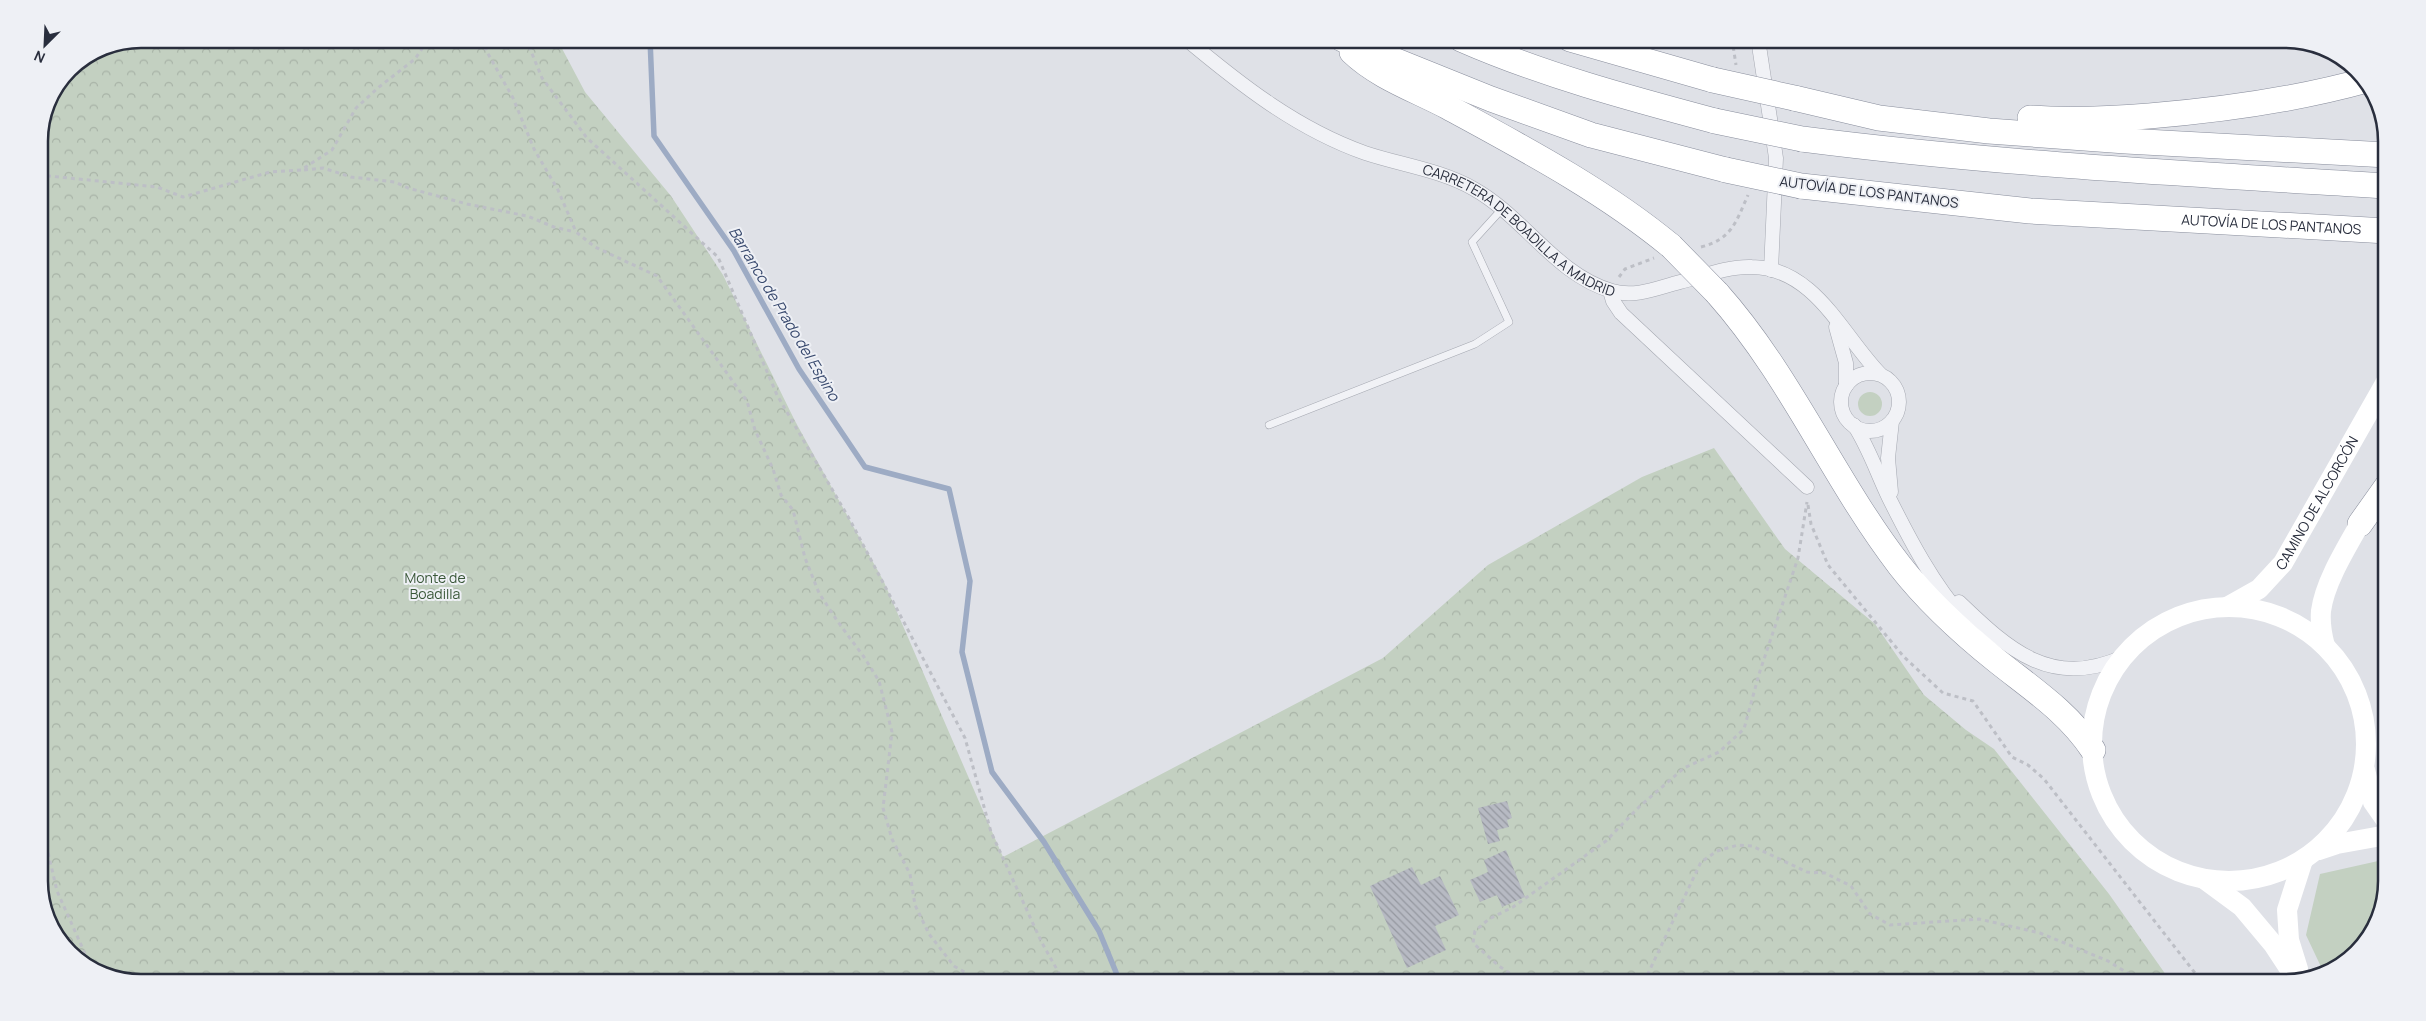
<svg xmlns="http://www.w3.org/2000/svg" width="2426" height="1021" font-family="Manrope,sans-serif">
	<style>
		.green { fill: #c3d0c1 }
		.forest { fill: url(#forest-crowns) }
		.lines { fill: none; stroke-linecap: round; stroke-linejoin: round }
		.stream { stroke: #9dabc4; stroke-width: 5.5 }
		.building { fill: url(#building-back-hatch) }
		.lane-casing { stroke: #a5a8b1; stroke-width: 8 }
		.street-casing { stroke: #a5a8b1; stroke-width: 15 }
		.highway-casing { stroke: #888d9c; stroke-width: 26 }
		.path { stroke: #bdbfc6; stroke-width: 3; stroke-dasharray: 4 4; stroke-linecap: butt }
		.lane { stroke: #f1f2f6; stroke-width: 7 }
		.street { stroke: #f1f2f6; stroke-width: 14 }
		.secondary { stroke: #fff; stroke-width: 20 }
		.highway { stroke: #fff; stroke-width: 25 }
		.highway-bridge-casing { stroke: #888d9c; stroke-width: 26; stroke-linecap: butt }
		.highway-bridge { stroke: #fff; stroke-width: 25 }
		.labels { text-anchor: middle; stroke-width: 4; stroke-linejoin: round; paint-order: stroke }
		.street-label { font-size: 14px; fill: #292e3d; stroke: #eef0f5 }
		.park-label { font-size: 14px; fill: #395738; stroke: #eef0f5 }
		.water-label { font-size: 15px; font-style: italic; fill: #37486d; stroke: #eef0f5 }
		.rim { fill: none; stroke: #292e3d; stroke-width: 2.5 }
	</style>
	<defs>
		<pattern id="forest-crowns" width="20" height="18" patternUnits="userSpaceOnUse" patternTransform="scale(1.25)"><rect width="20" height="18" fill="#c3d0c1"/><path d="M2 6a3 3 0 1 1 6 0M12 15a3 3 0 1 1 6 0" fill="none" stroke="#a8b3a7"/></pattern>
		<pattern id="building-back-hatch" width="6" height="6" patternUnits="userSpaceOnUse" patternTransform="scale(1.25)"><rect width="6" height="6" fill="#b7bac3"/><path d="M-1 5l2 2M0 0l6 6M5-1l2 2" fill="none" stroke="#9598a0"/></pattern>
	</defs>
	<rect width="100%" height="100%" fill="#dfe1e7"/>
	<!-- green -->
	<path class="green" d="M1858 404a12 12 0 1 1 24 0a12 12 0 1 1-24 0Z
		M2387,859V881L2380,919L2342,965L2323,971L2306,935L2320,874Z"/>
	<!-- forest -->
	<path class="forest" d="M140,39H557L585,92L671,196L723,275L795,421L884,582L1003,857L1383,658L1488,565L1642,477L1714,448L1785,549L1875,624L1924,695L1966,730L1994,749L2109,894L2171,982H140L102,975L60,942L39,888V134L47,101L69,68L102,46Z"/>
	<g class="lines">
		<!-- stream -->
		<path class="stream" d="M650,39L654,136L734,251L799,369L865,467L949,489L970,581L962,652L992,772L1044,842L1099,931L1120,982"/>
	</g>
	<!-- building -->
	<path class="building" d="M1507,801L1512,818L1507,820L1509,827L1497,830L1500,841L1488,844L1478,808Z
		M1506,850L1525,897L1502,907L1497,895L1480,902L1470,880L1488,872L1484,860Z
		M1412,867L1421,885L1440,876L1459,915L1435,926L1446,950L1407,968L1370,886Z"/>
	<g class="lines">
		<!-- lane casing -->
		<g class="lane-casing">
			<path id="lane" d="M1269,425L1475,344L1509,322L1472,242L1502,209"/>
		</g>
		<!-- street casing -->
		<g class="street-casing">
			<g id="street">
				<path id="s1" d="M1186,39C1241,85 1297,129 1365,153C1401,165 1441,170 1474,189C1524,217 1556,275 1612,291C1635,298 1657,288 1680,282C1703,276 1728,266 1752,267C1815,268 1842,335 1880,374"/>
				<path d="M1758,39L1776,158L1771,270"/>
				<path d="M1610,291L1613,301L1621,313L1807,487"/>
				<path d="M1836,327L1846,363V386"/>
				<circle cx="1870" cy="402" r="29"/>
				<path d="M1854,425C1869,448 1877,473 1889,498C1910,540 1933,584 1964,619"/>
				<path d="M1891,492L1888,458L1892,421"/>
				<path d="M1959,602C2009,650 2051,689 2123,657"/>
			</g>
		</g>
		<!-- highway casing -->
		<g class="highway-casing">
			<g id="highway">
				<path d="M1342,39L1491,99L1591,135L1726,170"/>
				<path d="M1461,39C1543,75 1629,98 1715,121"/>
				<path d="M1570,39L1713,80"/>
				<path d="M1352,52C1378,77 1416,90 1448,107C1525,149 1603,190 1671,246"/>
				<path d="M1794,98L1879,118L1989,131L2126,141L2387,155"/>
				<path d="M2030,118C2070,121 2110,119 2149,116C2223,110 2295,100 2367,80"/>
				<path d="M1802,139C1996,164 2192,174 2387,186"/>
				<path id="s3" d="M1801,186L2030,211L2387,231"/>
				<path d="M1717,293C1791,376 1833,479 1900,566C1928,602 1961,632 1997,661C2032,689 2068,712 2093,750"/>
				<path d="M2360,524L2387,486"/>
			</g>
		</g>
		<!-- path -->
		<path class="path" d="M482,39L487,52L513,98L534,149L558,190L576,232L595,247L657,276L747,401L755,430L773,469L781,495L793,510L805,558L819,593L838,622L864,657L879,681L892,732L883,808L892,839L910,874L915,905L929,934L954,966L982,982
			M526,39L542,78L587,138L718,257L777,395L850,520L965,738L991,832L1041,941L1064,982
			M1732,39L1736,65
			M304,170L323,168L351,177L395,182L408,188L467,204L527,216L554,227L575,232
			M39,175L157,187L183,197L270,172L301,170L332,150L356,108L379,87L415,59L426,43L436,39
			M1701,247C1732,239 1736,222 1748,195
			M1619,277L1625,269L1654,258
			M1808,505L1811,524L1828,565L1904,657L1943,693L1973,701L2012,757L2028,765L2044,779L2202,982
			M39,814L57,891L91,967
			M1523,982L1499,966L1473,943L1475,931L1489,919L1513,907L1606,841L1639,807L1684,768L1719,752L1744,729L1759,674L1798,558L1807,502
			M1644,982L1701,862L1717,851L1738,845L1752,846L1807,872L1825,873L1851,886L1870,914L1890,925L1979,919L2040,933L2108,961L2142,982"/>
		<!-- lane -->
		<use href="#lane" class="lane"/>
		<!-- street -->
		<use href="#street" class="street"/>
		<!-- secondary -->
		<g class="secondary">
			<path id="s2" d="M2227,607L2259,589L2283,563L2387,380"/>
			<circle cx="2229" cy="744" r="137"/>
			<path d="M2325,646C2322,635 2320,623 2321,611C2325,579 2352,539 2367,511"/>
			<path d="M2365,770L2373,802L2387,822"/>
			<path d="M2319,850L2337,844L2387,835"/>
			<path d="M2204,879L2242,907L2273,944L2296,979"/>
			<path d="M2298,969L2289,940L2287,910L2303,860"/>
		</g>
		<!-- highway -->
		<use href="#highway" class="highway"/>
		<!-- highway-bridge casing -->
		<g class="highway-bridge-casing">
			<path id="highway-bridge" d="M1713,80L1794,98
				M1715,121L1802,139
				M1726,170L1801,186
				M1671,246L1717,293"/>
		</g>
		<!-- highway-bridge -->
		<use href="#highway-bridge" class="highway-bridge"/>
	</g>
	<g class="labels">
		<!-- street labels -->
		<g class="street-label">
			<text transform="translate(1869 192) rotate(7)" y="5">AUTOVÍA DE LOS PANTANOS</text>
			<text dy="5" stroke="none"><textPath href="#s3" startOffset="472">AUTOVÍA DE LOS PANTANOS</textPath></text>
			<text dy="5" stroke="none"><textPath href="#s1" startOffset="389">CARRETERA DE BOADILLA A MADRID</textPath></text>
			<text dy="5" stroke="none"><textPath href="#s2" startOffset="141">CAMINO DE ALCORCÓN</textPath></text>
		</g>
		<!-- park labels -->
		<g class="park-label">
			<text x="435" y="583">Monte de<tspan x="435" dy="16">Boadilla</tspan></text>
		</g>
		<!-- water labels -->
		<g class="water-label">
			<text transform="translate(784 314) rotate(59)" y="5">Barranco de Prado del Espino</text>
		</g>
	</g>
	<!-- crop -->
	<path d="M0 0H2426V1021H0ZM141 48H2285A93 93 0 0 1 2378 141V881A93 93 0 0 1 2285 974H141A93 93 0 0 1 48 881V141A93 93 0 0 1 141 48Z" fill="#eef0f5" fill-rule="evenodd"/>
	<path class="rim" d="M141 48H2285A93 93 0 0 1 2378 141V881A93 93 0 0 1 2285 974H141A93 93 0 0 1 48 881V141A93 93 0 0 1 141 48Z"/>
	<!-- north arrow -->
	<g transform="translate(45 45) rotate(204)" stroke="#eef0f5" stroke-width="4" paint-order="stroke">
	<path d="M0-4L9 19L0 12L-9 19Z" fill="#292e3d"/>
	<text y="-8" font-size="14" font-weight="bold" text-anchor="middle" fill="#292e3d">N</text>
	</g>
</svg>
